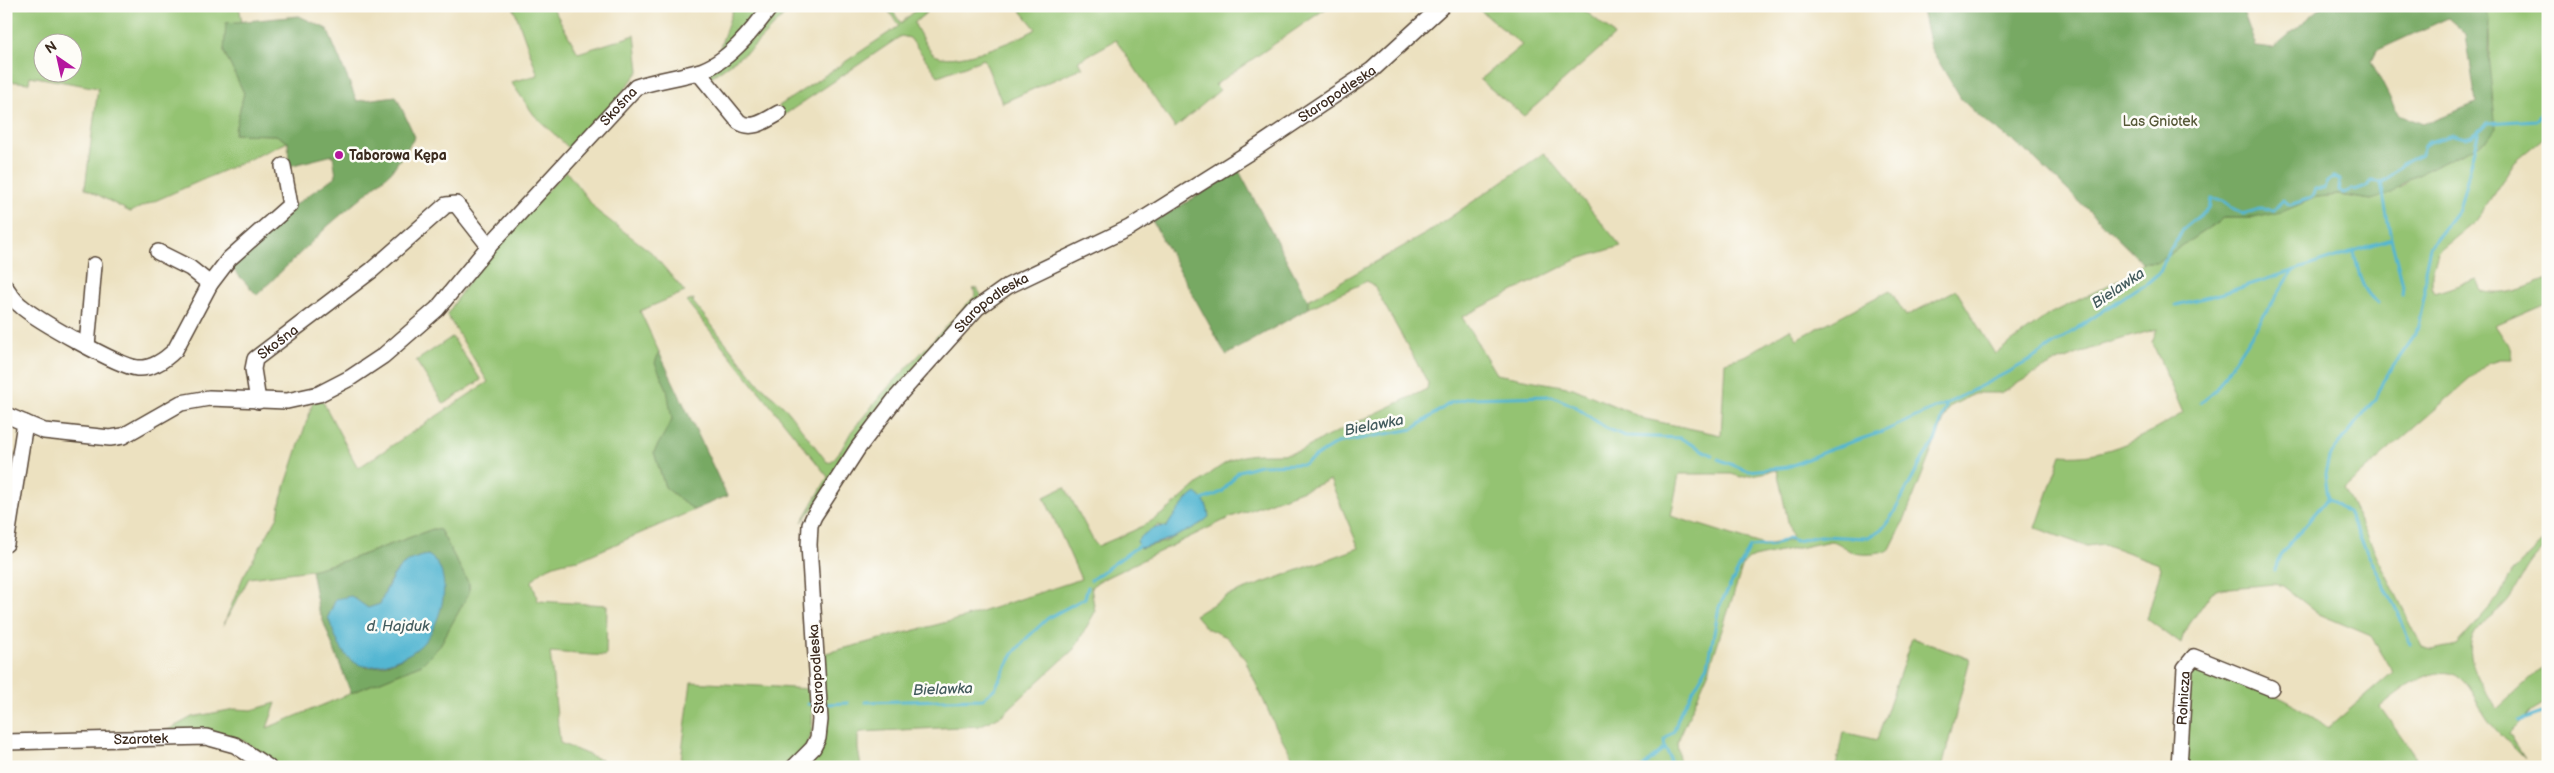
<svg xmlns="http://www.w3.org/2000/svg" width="2554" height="773" font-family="'Balsamiq Sans',sans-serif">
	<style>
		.green { fill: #94c372; stroke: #687648; fill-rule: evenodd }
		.forest { fill: #77a964; stroke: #596a41; fill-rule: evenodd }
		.water { fill: #53b6d2; stroke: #477078 }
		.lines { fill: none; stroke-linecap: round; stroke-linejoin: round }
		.stream { stroke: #53b6d2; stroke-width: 3 }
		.minor-casing { stroke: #564536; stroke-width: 18 }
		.minor { stroke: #fff; stroke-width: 15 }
		.poi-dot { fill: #b5179e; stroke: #fdfcf7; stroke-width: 2 }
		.labels { text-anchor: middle; stroke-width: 5; stroke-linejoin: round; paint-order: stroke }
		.street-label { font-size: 14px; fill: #3b2a1e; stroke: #fdfcf7 }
		.park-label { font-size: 14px; fill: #565837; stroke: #fdfcf7 }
		.poi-label { font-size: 14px; font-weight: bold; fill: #3b2a1e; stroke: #fdfcf7; text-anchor: start }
		.water-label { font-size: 15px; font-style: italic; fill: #435b5d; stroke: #fdfcf7 }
	</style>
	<rect width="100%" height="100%" fill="#fdfcf7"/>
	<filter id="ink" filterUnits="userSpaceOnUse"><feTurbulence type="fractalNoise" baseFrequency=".02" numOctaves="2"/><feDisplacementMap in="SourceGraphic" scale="10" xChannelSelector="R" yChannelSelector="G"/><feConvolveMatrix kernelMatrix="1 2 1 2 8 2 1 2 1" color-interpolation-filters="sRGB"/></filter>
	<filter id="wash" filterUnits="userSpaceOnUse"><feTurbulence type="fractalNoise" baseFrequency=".0096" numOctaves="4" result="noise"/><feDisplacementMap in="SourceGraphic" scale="20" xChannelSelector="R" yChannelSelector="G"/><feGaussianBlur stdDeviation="1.12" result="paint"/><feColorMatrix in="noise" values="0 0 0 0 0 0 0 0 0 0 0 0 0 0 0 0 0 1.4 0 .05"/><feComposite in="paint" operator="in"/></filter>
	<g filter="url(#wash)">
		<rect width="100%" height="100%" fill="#ece1c0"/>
		<!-- green -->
		<path class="green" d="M6,6H239L242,22L227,23L224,52L244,93L234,134L276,135L288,142L130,212L85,188L98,88L30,76L29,83L6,81ZM42,42H72V72H42Z
			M513,6H552L578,53L635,35L639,71L614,103L570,149L534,115L511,82L538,75Z
			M734,6H767L749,27L718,53Z
			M777,6H793L751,49L711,77L705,73Z
			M885,6H889L901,23L921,6H934L914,23C919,32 925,45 932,53C949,69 1018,40 1036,29L1017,6L1328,7L1215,85L1220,90L1175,128L1116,40L1078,61L1083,67L1002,103L984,59L938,76L910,38L901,36L784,115L779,106L899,26Z
			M1475,6H1579L1612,32L1614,36L1524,116L1480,80L1522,45Z
			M2484,6H2548V134L2515,161L2476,221L2438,252L2432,273V287L2435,293L2477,279L2482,291C2504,298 2527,287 2548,279V302L2495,325L2510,348L2512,359H2500L2488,363L2344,489L2422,647L2432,650L2456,645L2499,597L2511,573L2548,537V545C2525,564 2524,579 2508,600C2499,612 2483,620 2475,632C2460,656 2485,689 2496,710L2548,662V701L2533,710L2509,734L2525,759C2513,746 2499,735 2488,720C2479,707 2472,689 2461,679C2438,658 2397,693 2380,707L2416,758L2396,767H2187L2190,674L2199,665C2244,682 2291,697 2328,728L2393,672L2371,636L2319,614L2283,586L2274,584L2219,589L2212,592L2184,632L2181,644L2147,619L2161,568L2159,564L2104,544L2086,546L2036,528L2061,455C2107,459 2146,435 2183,413L2152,342L2157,329L2101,345L2052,364L2000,393H1976L1949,407L1903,523L1889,551C1878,554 1862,556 1852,552C1843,548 1840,542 1830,541L1749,559L1743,565L1709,670L1677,743L1680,767H1298L1275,726L1244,657L1227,637L1206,628L1195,615L1227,596L1359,548L1330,480L1231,517L1099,581L1091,587L1095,612L1074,649L1002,715L979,726L861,732L858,734V749L861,767H807L822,747V654L963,618L1081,579L1044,497L1065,487L1094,542L1098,546C1125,534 1142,529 1166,511C1186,496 1216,464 1239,457C1266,449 1290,462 1316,442L1427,389L1428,383L1374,286L1367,281L1309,308L1308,300L1427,233L1544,153L1621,246L1578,259L1462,317L1496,374L1573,388L1645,419L1721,435L1725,362L1747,355L1790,329L1797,339L1890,290L1906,316L1956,290L1995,354L2048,315L2137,271L2142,262H2158L2223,218H2254L2317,197L2339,195L2371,200L2403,186L2410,178L2442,161L2475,147C2481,107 2498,44 2484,6ZM1777,470L1792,540L1764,545L1671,516L1679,474H1731L1741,477ZM1188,498L1202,523L1165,542L1140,548L1143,535L1158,525L1167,527C1172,516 1182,509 1188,498Z
			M566,171L597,211L651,252L685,292L640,311L659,352L656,363C662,380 677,402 672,420C669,431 660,442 654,452L665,487L694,510L579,560C560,562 544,566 532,581L538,601L607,605L606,656L550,652L560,743L618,767H278C236,729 221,730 166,731L192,717L235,709L252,710L276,703L267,728L422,664L439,647L469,592V584L440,530L433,529L351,559L311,570L249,578L223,626L243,577L278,516L281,499L313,402L322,400L358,468L488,382L447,315C479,260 522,216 566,171Z
			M977,288L981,295L979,299L802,522L828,477L687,302L694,299L693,302L760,385L784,406L827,462H831L841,450L851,432L883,393L976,295L975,290L972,289Z
			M452,337L481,380L444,404L416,361Z
			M1912,638L1970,659L1942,767H1836L1843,732L1877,740Z
			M691,682L810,689C813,725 819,749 780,767H680Z"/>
		<!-- forest -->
		<path class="forest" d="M1921,6H2241L2256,46L2273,48L2323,6H2484L2489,19L2488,56L2496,128L2488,139L2475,147L2410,178L2392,193L2371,200L2339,195L2317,197L2282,212L2254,218H2223L2158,262H2142L2031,155L1980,117L1961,99L1930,47ZM2448,18L2466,34L2476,103L2423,124L2398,114L2371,61L2376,51Z
			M299,16L327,29L357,101L396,96L415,137L391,172L329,225L257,295L229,265L293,206L336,176L333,155L289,166L288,142L276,135L234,134L244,93L224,52L226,23Z
			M1239,171L1308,300L1309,308L1226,355L1153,222Z
			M659,352L727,496L694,510L665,487L654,452L672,420L667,389L655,363Z
			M433,529L440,530L469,584V593L439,647L422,664L351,693L318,608L311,570L351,559ZM428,555L425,641C410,655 386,669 365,667L328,617L336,599L360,603L368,608L380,604C391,576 397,561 428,555Z"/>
		<!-- water -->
		<path class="water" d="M1196,493C1205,500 1208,506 1209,517C1193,532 1162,542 1140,548L1137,541C1145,532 1156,525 1167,527C1171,518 1187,498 1196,493Z
			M428,555C456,571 442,623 423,643C413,654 401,658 387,663C374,667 363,669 351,660C339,651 333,630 328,617L336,599L351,596L368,608L380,604C392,577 396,561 428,555Z"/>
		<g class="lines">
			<!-- stream -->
			<path class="stream" d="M2391,239L2403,285L2402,295
				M2354,252C2359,272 2360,290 2378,303
				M2176,305L2224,293L2391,239L2381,182
				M2201,403L2216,389L2293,271
				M1718,459L1748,471L1788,467L1834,448L1882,432L1954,400L2029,361L2137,288L2146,284L2160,272L2169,250L2178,239L2183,229L2209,208L2211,199L2223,201L2243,214L2260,209L2274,210L2283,200L2290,205L2311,198L2315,189H2324L2327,181L2333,177L2340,180L2339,191L2344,193L2352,189L2355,191L2366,187L2371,181L2381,182L2386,180L2402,164L2421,155L2424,146L2429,142L2453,135L2465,138L2473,136L2488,123L2536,120L2548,108
				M1200,501L1222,492L1239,471L1260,465L1304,464L1337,443L1413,429L1450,403L1469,398L1552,396L1574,406L1606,428L1625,436L1680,438L1712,455
				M2275,570L2280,555L2328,498
				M1091,580L1141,544
				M2410,644L2400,617L2347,512L2328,498L2325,474L2329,457L2375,399L2383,381L2416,334L2425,293V270L2430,247L2459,210L2479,134
				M865,702L983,699L995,688L1013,654L1028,637L1048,618L1085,598L1088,587
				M808,704H810
				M827,704L848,703
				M2519,721L2548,711
				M1665,748L1670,757V767
				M1643,767L1665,748L1664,740L1674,731L1680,713L1708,665L1719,607L1750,547L1774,545L1788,538L1796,541L1819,536L1867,538L1883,528L1892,516L1924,457L1935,441L1947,403"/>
		</g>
	</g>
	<g filter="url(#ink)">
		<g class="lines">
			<!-- minor casing -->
			<g class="minor-casing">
				<g id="minor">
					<path d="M698,72L739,122C753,131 766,120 779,113"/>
					<path d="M158,252L190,268L210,284"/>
					<path d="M6,288C11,295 14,301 21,306C37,320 118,366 137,368C152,369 165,360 175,350L210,284L229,259L290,205L283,166"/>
					<path d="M87,346L94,265"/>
					<path id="s1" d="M258,401L253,369L255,359L372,270L446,205L456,204L489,246"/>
					<path id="s2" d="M6,415L44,431L110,438L123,436L181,403L209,398L287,401L319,394L350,378L383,356L437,309L489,246L636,87C657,80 676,78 697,72C727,64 753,30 771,6"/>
					<path d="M6,544L25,423"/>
					<path id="s3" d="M6,742L206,737L235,745L268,767"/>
					<path id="s4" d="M794,767L813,748L818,738L820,720L809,545L810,525L814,516L858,448L896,398L977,308L1008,286L1129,228L1253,150L1372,70L1442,6"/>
					<path id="s5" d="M2179,767L2185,668L2194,657L2271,688"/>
				</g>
			</g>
			<!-- minor -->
			<use href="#minor" class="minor"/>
		</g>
	</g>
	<!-- markers -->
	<circle class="poi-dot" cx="339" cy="155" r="5"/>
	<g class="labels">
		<!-- street labels -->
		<g class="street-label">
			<text dy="5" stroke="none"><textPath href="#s4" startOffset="946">Staropodleska</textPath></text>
			<text dy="5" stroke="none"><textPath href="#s2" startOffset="745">Skośna</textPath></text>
			<text dy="5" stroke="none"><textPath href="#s4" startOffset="541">Staropodleska</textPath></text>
			<text dy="5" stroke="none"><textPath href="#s1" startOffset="71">Skośna</textPath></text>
			<text transform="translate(816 669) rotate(-94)" y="5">Staropodleska</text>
			<text dy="5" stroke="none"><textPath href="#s5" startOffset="69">Rolnicza</textPath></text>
			<text dy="5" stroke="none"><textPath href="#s3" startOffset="135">Szarotek</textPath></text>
		</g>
		<!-- park labels -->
		<g class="park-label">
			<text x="2160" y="126">Las Gniotek</text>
		</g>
		<!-- poi labels -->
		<g class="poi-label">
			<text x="349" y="160">Taborowa Kępa</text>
		</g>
		<!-- water labels -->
		<g class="water-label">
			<text transform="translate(2118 288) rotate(-34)" y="5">Bielawka</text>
			<text transform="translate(1374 425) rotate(-11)" y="5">Bielawka</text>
			<text x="398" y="631">d. Hajduk</text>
			<text transform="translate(943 689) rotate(-2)" y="5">Bielawka</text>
		</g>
	</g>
	<!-- margin -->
	<rect width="2554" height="773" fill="none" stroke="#fdfcf7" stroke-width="25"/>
	<!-- north arrow -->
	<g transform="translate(58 58) rotate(326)"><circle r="24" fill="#fdfcf7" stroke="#afa8a0"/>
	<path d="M0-4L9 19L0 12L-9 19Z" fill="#b5179e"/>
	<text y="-8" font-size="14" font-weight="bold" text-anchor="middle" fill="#3b2a1e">N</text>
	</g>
</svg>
